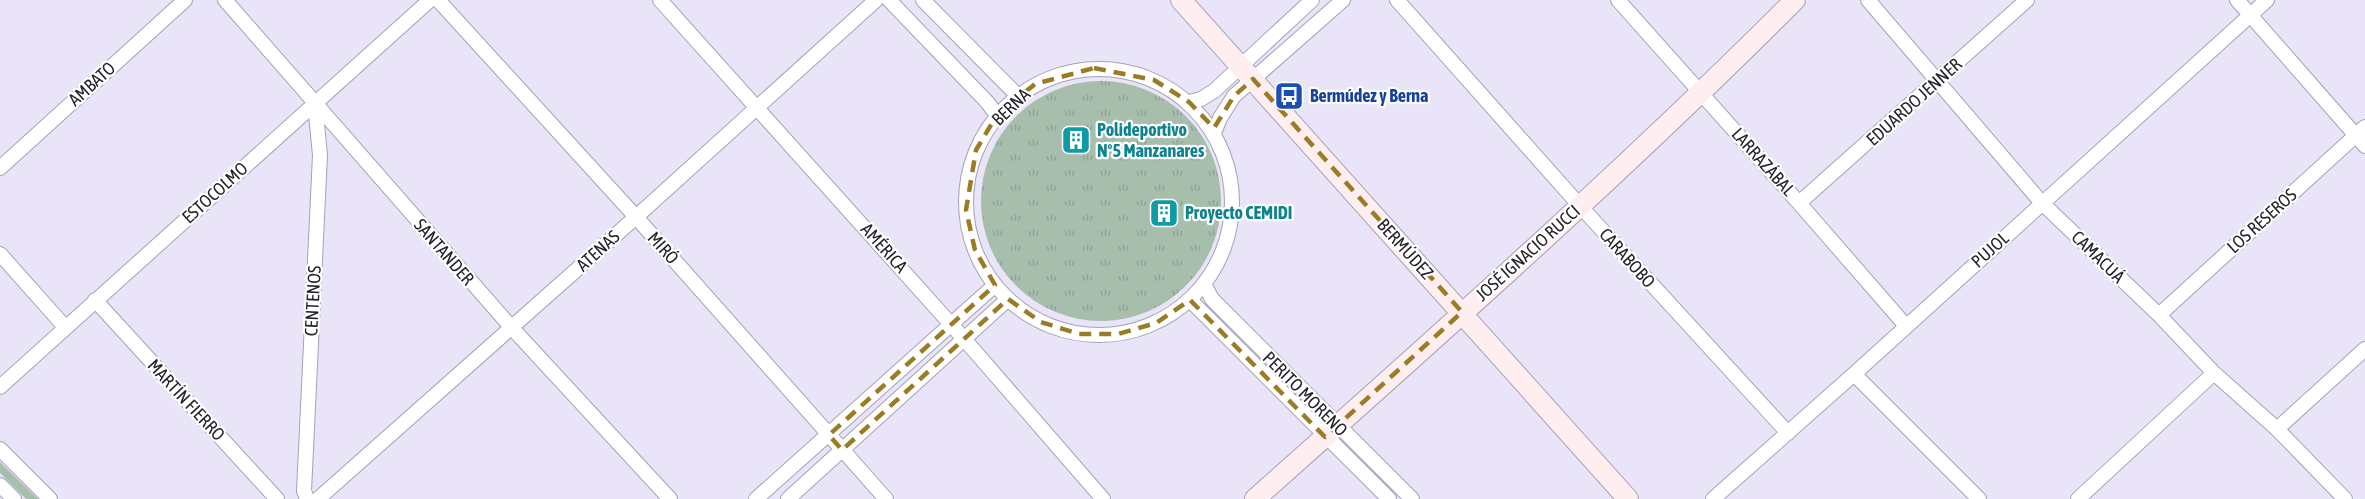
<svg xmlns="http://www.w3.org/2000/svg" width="2365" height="499" font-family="'Asap Condensed',sans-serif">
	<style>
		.grass { fill: #a7beac }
		.park { fill: url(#park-tufts) }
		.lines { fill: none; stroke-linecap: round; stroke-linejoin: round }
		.street-casing { stroke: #a6a2b5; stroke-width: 16 }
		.secondary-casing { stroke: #a6a2b5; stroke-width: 22 }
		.street { stroke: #fff; stroke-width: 14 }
		.secondary { stroke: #feeef0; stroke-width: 20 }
		.marked { fill: none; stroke: #9b7c25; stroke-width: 4.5; stroke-dasharray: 12 8; stroke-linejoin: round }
		.labels { text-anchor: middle; stroke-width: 4.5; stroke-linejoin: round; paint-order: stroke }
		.street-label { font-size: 18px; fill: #24232a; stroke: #fff }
		.transit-label { font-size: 18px; font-weight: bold; fill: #164399; stroke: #fff; text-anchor: start }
		.culture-label { font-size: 18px; font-weight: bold; fill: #0d838f; stroke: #fff; text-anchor: start }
	</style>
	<defs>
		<pattern id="park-tufts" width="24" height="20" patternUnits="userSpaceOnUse" patternTransform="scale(1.5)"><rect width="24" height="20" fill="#a7beac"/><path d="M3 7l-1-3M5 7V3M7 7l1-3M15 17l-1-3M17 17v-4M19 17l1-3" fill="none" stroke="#90a394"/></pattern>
	</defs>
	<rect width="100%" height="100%" fill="#e9e4f8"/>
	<!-- grass -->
	<path class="grass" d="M0,462L38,499H26L0,473Z"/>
	<!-- park -->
	<path class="park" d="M981 201a120 120 0 1 1 240 0a120 120 0 1 1-240 0Z"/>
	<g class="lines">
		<!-- street casing -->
		<g class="street-casing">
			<path id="street" d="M225,0L511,327L670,499
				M438,0L636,217L886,499
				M660,0L965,340L1103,499
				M889,0L987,102L997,115
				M923,0L1018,96
				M1397,0L1581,207L1788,433
				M1618,0L1799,203L1906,326
				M1868,0L2041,202L2159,315L2214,373L2277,429L2345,499
				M2237,0L2365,146
				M966 202a133 133 0 1 1 266 0a133 133 0 1 1-266 0Z
				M1189,102L1201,99L1214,91L1312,0
				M1214,133L1220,118L1234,96L1343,0
				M0,168L185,0
				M1799,203L2027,0
				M0,254L65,327
				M1204,284L1212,299L1412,499
				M95,300L277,499
				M1190,300L1389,499
				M2159,315L2365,127
				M1854,374L1979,499
				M0,387L430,0
				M2277,429L2365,349
				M0,449L50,499
				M0,485L14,499
				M307,499L304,491L320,155L315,104
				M318,499L636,217L876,0
				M756,499L995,285
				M788,499L1008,299
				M1713,499L1854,374L2267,0
				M2078,499L2214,373"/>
		</g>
		<!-- secondary casing -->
		<g class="secondary-casing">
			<path id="secondary" d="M1181,0L1628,499
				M1255,499C1438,336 1622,173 1795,0"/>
		</g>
		<!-- street -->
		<use href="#street" class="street"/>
		<!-- secondary -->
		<use href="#secondary" class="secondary"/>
	</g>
	<!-- marked area -->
	<path class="marked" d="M1094,68L1154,80L1189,102L1214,128L1234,96L1253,79L1462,312L1325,437L1190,300L1156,323L1118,334H1079L1041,322L1008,299L842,450L829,435L995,285L975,250L966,210L976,150L997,115L1035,84Z"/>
	<!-- icons -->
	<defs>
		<g id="bus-square" transform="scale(1.5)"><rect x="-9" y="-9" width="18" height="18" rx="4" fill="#1a4fb4" stroke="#fff"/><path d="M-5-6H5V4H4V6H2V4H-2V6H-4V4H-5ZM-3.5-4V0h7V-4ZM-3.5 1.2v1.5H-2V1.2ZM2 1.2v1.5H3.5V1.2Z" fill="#fff"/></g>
		<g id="building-square" transform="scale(1.5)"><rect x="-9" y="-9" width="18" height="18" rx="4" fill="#0f9aa8" stroke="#fff"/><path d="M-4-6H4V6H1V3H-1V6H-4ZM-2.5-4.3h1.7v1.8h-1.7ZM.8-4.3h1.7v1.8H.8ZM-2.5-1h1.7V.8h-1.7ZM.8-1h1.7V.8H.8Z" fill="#fff"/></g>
	</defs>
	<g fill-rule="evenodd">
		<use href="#bus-square" x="1289" y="96"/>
		<use href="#building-square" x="1076" y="140"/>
		<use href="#building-square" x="1164" y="213"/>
	</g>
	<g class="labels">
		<!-- street labels -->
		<g class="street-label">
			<text transform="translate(92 84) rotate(-42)" y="6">AMBATO</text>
			<text transform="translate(1914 102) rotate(-42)" y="6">EDUARDO JENNER</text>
			<text transform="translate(1011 107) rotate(-44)" y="6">BERNA</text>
			<text transform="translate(1763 162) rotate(48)" y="6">LARRAZÁBAL</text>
			<text transform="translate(215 193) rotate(-42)" y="6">ESTOCOLMO</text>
			<text transform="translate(2262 221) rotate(-42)" y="6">LOS RESEROS</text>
			<text transform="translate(663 248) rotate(48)" y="6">MIRÓ</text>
			<text transform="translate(884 248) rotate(48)" y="6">AMÉRICA</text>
			<text transform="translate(1405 249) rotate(48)" y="6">BERMÚDEZ</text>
			<text transform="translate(1990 250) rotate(-42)" y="6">PUJOL</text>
			<text transform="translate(598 251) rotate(-42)" y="6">ATENAS</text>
			<text transform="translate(444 252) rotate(49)" y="6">SANTANDER</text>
			<text transform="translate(1528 253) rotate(-42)" y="6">JOSÉ IGNACIO RUCCI</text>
			<text transform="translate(2098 257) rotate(44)" y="6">CAMACUÁ</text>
			<text transform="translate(1627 258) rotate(48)" y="6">CARABOBO</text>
			<text transform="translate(313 301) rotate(-87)" y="6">CENTENOS</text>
			<text transform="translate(1305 394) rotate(45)" y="6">PERITO MORENO</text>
			<text transform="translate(186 400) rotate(47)" y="6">MARTÍN FIERRO</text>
		</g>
		<!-- transit labels -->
		<g class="transit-label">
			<text x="1310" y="102">Bermúdez y Berna</text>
		</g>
		<!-- culture labels -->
		<g class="culture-label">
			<text x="1097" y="136">Polideportivo<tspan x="1097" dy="21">Nº5 Manzanares</tspan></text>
			<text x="1185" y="219">Proyecto CEMIDI</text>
		</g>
	</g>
</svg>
